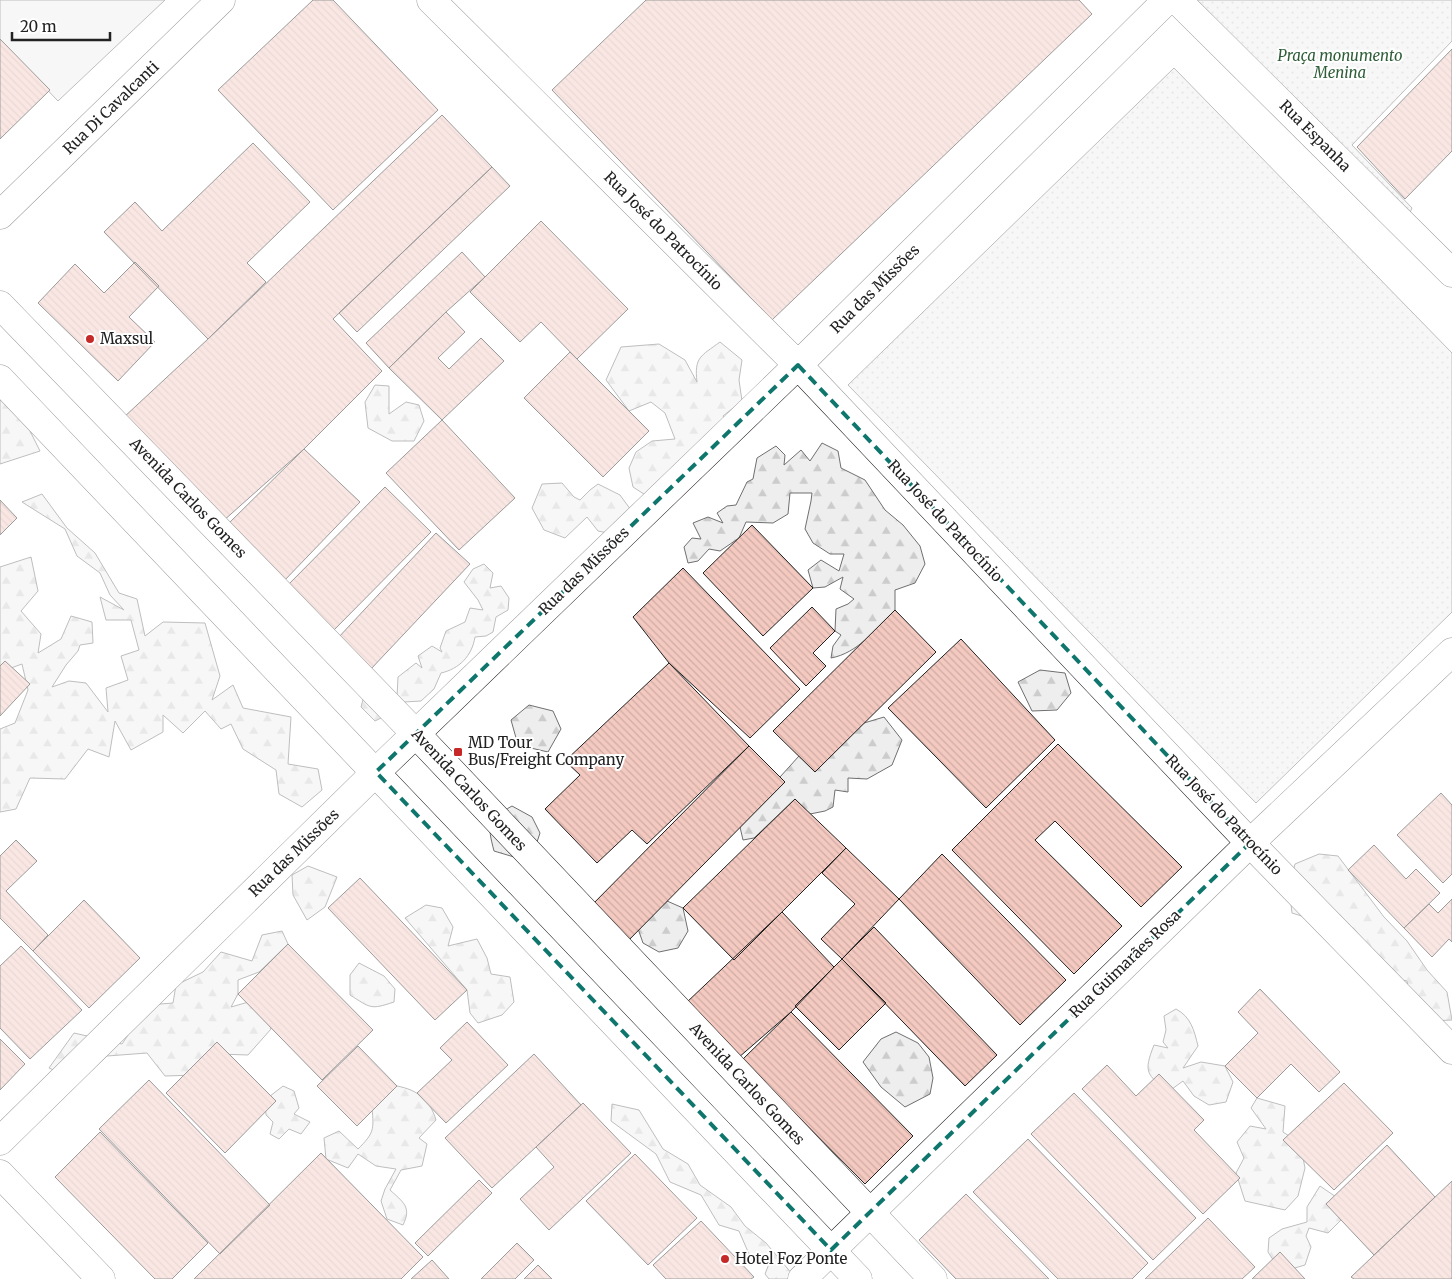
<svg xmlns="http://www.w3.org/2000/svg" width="1452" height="1279" font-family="Merriweather,serif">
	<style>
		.forest { fill: url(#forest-firs); stroke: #6f6f6f }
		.park { fill: url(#park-dots); stroke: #6f6f6f }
		.parking { fill: #ededed; stroke: #6f6f6f }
		.building { fill: url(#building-back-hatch); stroke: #222 }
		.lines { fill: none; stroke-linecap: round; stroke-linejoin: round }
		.street-casing { stroke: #222; stroke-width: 29 }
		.secondary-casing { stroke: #222; stroke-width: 29 }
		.street { stroke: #fff; stroke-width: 28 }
		.secondary { stroke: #fff; stroke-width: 28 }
		.marked { fill: none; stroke: #0f766e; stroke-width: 4; stroke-dasharray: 10 6; stroke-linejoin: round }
		.poi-dot { fill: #c62828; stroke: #fff; stroke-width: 2 }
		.labels { text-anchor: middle; stroke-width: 4; stroke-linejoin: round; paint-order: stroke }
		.park-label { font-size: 15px; font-style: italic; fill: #2f5e38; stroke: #fff }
		.street-label { font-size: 15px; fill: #222; stroke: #fff }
		.poi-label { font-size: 15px; fill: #222; stroke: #fff; text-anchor: start }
	</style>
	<defs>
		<pattern id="forest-firs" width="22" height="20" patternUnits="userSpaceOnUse" patternTransform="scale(1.25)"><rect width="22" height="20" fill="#eee"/><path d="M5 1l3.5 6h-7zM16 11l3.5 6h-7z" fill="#ccc"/></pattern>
		<pattern id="park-dots" width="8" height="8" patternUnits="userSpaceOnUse" patternTransform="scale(1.25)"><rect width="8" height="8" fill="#eee"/><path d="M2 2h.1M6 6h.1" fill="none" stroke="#ccc" stroke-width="1.8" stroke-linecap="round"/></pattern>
		<pattern id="building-back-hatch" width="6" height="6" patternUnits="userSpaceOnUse" patternTransform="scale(1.25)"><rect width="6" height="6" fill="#f3c9c0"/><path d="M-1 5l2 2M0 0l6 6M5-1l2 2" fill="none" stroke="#d0aca5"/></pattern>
	</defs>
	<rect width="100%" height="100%" fill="#fff"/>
	<!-- forest -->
	<path class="forest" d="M720,342L742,360L739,380L742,401L723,416L729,425L650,498L633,487L629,468L636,452L652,441L675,439L665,413L651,402L629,411L606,380L621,347L659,344L685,360L697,382C694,357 701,356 720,342Z
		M375,385L389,386V414L406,402L419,405L424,421L414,441H392L368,428L365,402Z
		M0,400L16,403L40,451L0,464Z
		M822,443L838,451L841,468L865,480L885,510L903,525L920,546L925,564L915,583L895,590V610C876,629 858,653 831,658L833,646L841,635L835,631L836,609L848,604L854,599L840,589L843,577L825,587L813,588L808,570L821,560L839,571L844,554H830L813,543L805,529L811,501L812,493H790L788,514L773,523L746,522L739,538L720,551L709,549L698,561L688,563L684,547L692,538L701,539L693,523L708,517L723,523L717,513L727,506L736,505L747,482L753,479L757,458L776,446L785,455L784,465L801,450L810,461Z
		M562,483L574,497L580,500L590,490L598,484L620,495L636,517L617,535L598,531L587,517L565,538L544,530L532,508L542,484Z
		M42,494L67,528L95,553L119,593L137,599L145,636L163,622L205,623L220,676L212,700L233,685L243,708L291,717L288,764L318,769L322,790L302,807L279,794L276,770L243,749L231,724L221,729L205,711L183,733L163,715V732L131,750L115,721L109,757L88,749L65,779L30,778L16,809L0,812V729L15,723L28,690L22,664L0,672V567L31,557L38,591L21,611L41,634L38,653L61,639L71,616L92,622L93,643L80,645L78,651L66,665L52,687L69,681L86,683L108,712L106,688L128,680L121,656L139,650L131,620H106L100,597L124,610L110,595L100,573L77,556L65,529L22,502Z
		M484,564L493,573L490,588L501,586L509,598L508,610L496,617L493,632L486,636L475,637C472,656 459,669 441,673L434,689L421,701L404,702L391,713L375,721L361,707L365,692L397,697L398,677L416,663L422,668L418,656L432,646L442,652L440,648L446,631L465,622L470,608L483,610L478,600L464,582L473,569Z
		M1040,670L1065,673L1071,693L1057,710L1032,711L1018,682Z
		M529,705L553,711L561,729L548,752L518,745L511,720Z
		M884,717L902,740L892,765L867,779L848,778V792L835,790L833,807L825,811L810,814L795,799L754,838L743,840L740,827L774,793L780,777L799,756L815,772L864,723Z
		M512,806L532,817L540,833L534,851L514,857L494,851C487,824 487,820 512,806Z
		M1319,854L1338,856L1384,917L1407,941L1427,970L1447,992L1452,1020L1430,1021L1411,1009L1407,981L1376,974L1324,923L1292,913L1289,887L1295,864Z
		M308,866L337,877L325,907L307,920L293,895L292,875Z
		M667,901L683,908L688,931L678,948L659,952L643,943L636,923Z
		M426,905L442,908L453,927L448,946L477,939L487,958L491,974L510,977L514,1002L502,1015L478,1023L470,1013L467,990L405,918Z
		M282,931L288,944L259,972L238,980V994L231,1007L259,999L271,1029L248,1055L218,1054L197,1075L165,1076L147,1053L107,1056L79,1081L49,1068L74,1033L122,1044L148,1005L173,1003L176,985L203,972L221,952L252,961L262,935Z
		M359,963L384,976L395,989L394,1002C370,1010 371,1008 350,995V975Z
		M1176,1009C1191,1017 1194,1030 1198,1046L1183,1068L1201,1062L1225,1066L1233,1082L1226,1102L1209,1105L1194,1096L1183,1081L1168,1092C1147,1074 1143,1073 1154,1045L1168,1048L1163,1042L1166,1030L1164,1016Z
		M896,1032L918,1043L929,1057L933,1078L930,1094L905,1107L881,1087L863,1062L881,1039Z
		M283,1086L294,1091L299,1108L294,1114L310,1122L301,1134L289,1129L279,1139L270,1134L273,1122L266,1115L265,1100Z
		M397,1086C418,1090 430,1100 436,1120L419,1138L427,1144L422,1166L401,1170L390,1190C403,1202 412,1207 403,1225L387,1219L381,1201L385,1189L396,1169L376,1166L358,1154L348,1168L326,1159L324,1138L339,1131L358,1149C374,1133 374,1130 372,1108Z
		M1257,1098L1285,1106L1283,1132L1300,1143L1305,1168L1298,1196L1285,1210L1245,1201L1236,1173L1244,1158L1237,1142L1250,1126L1266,1129L1251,1108Z
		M612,1104L639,1110L663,1149L688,1164L700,1185L731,1207L745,1226L766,1243L793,1275L791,1279H769L765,1274L769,1264L752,1261L739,1231L719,1225L701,1195L670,1182L656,1154L611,1121Z
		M1320,1186L1339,1199L1341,1220L1328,1233L1309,1228L1306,1236L1311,1247L1305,1265L1281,1272L1268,1252L1269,1238L1282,1229L1307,1222V1207Z"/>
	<!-- park -->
	<path class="park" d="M1183,0H1452V41L1352,145L1412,208L1406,221Z
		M1174,68L1452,353V612L1256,803L848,385Z"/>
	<!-- parking -->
	<path class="parking" d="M0,0H165L58,101L0,41Z"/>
	<!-- building -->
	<path class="building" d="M313,0H333L438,110L333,210L218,90Z
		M646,0H1079L1092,14L772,320L552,90Z
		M0,39L50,90L0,139Z
		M1452,49V151L1405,199L1357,147Z
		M442,115L492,167L333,319L382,371L304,449L222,522L123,418L208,339Z
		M253,143L310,202L247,263L266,282L208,339L104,232L135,202L162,231Z
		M492,167L510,186L357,332L339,313Z
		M541,221L628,309L577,359L541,322L520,342L470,292Z
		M462,252L485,277L446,312L389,368L366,343Z
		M135,262L159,286L129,317L155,342L118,381L38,303L75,264L104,293Z
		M446,312L465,332L438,358L449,369L481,338L504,361L442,420L389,368Z
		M570,352L649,431L603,477L524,398Z
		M442,420L515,498L459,550L386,473Z
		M304,449L360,502L282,583L225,527Z
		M385,487L431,532L331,633L285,588Z
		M0,500L17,518L0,535Z
		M752,525L813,588L763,636L703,573Z
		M436,533L470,564L370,670L337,639Z
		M683,568L800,689L750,738L669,663L633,617Z
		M812,607L835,631L813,653L826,666L806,686L770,648Z
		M895,610L936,652L815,772L773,731Z
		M961,639L1055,740L986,808L888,708Z
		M5,661L30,684L0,716V666Z
		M669,663L749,746L647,844L632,830L597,863L545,809L580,775L565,761Z
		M1058,744L1182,867L1141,907L1055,821L1035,840L1122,926L1074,974L952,850Z
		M749,746L785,782L622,947L586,911Z
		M1441,793L1452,805V874L1443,883L1397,835Z
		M795,799L846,848L734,960L683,908Z
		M16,840L37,861L6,891L48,935L33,951L0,918V856Z
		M1374,845L1406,879L1416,869L1440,893L1404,928L1348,870Z
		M846,848L899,899L842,959L821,939L855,904L822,873Z
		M942,854L1066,980L1020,1025L899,899Z
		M360,878L467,990L435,1020L328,908Z
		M1452,899V942L1449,939L1432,957L1404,928L1429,904L1438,913Z
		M84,900L140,958L89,1008L33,951Z
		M782,912L834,967L791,1012L738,1058L686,1003Z
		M874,927L997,1055L965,1086L842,959Z
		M288,944L373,1030L322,1080L238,994Z
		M21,946L82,1010L30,1059L0,1028V966Z
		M842,959L886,1003L839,1050L795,1006Z
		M1260,989L1340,1072L1319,1092L1291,1064L1257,1098L1225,1066L1258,1033L1238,1012Z
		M791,1012L913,1136L865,1184L742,1060Z
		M467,1022L508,1065L446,1123L417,1093L452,1060L440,1048Z
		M0,1039L25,1064L0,1090Z
		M217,1042L276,1101L225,1153L166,1093Z
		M358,1046L397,1086L357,1126L317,1086Z
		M534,1054L581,1105L492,1188L445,1138Z
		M1107,1065L1136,1096L1159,1074L1204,1120L1194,1130L1240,1178L1203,1214L1082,1089Z
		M149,1080L270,1205L220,1254L99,1129Z
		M1344,1083L1393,1133L1334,1190L1283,1140Z
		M1074,1093L1196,1218L1153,1260L1031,1134Z
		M583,1103L631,1153L549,1230L520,1199L554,1167L536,1147Z
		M100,1132L208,1243L172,1279H155L55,1177Z
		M1028,1139L1148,1263L1132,1279H1058L973,1192Z
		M1387,1145L1435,1197L1374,1255L1326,1204Z
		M321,1153L423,1257L401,1279H194Z
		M635,1154L697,1218L648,1265L586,1201Z
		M479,1180L492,1193L428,1256L415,1243Z
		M1452,1181V1279H1354L1351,1277Z
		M966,1194L1049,1279H956L919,1240Z
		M1208,1218L1255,1267L1242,1279H1145Z
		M701,1221L754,1277L751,1279H666L653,1265Z
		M517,1243L534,1260L515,1279H481Z
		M1280,1252L1305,1279H1252Z
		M432,1260L449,1279H411Z
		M538,1265L552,1279H524Z"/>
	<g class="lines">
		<!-- street casing -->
		<g class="street-casing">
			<path id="street" d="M431,0L798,365L1250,843L1452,1050
				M1177,0L1452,273
				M0,215L221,0
				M0,1141L376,772L798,365L1167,0
				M0,1174L101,1279
				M802,1279L1250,843L1452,652"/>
		</g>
		<!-- secondary casing -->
		<g class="secondary-casing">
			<path id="secondary" d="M0,305L416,734L933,1279
				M0,379L858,1279"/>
		</g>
		<!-- street -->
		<use href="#street" class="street"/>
		<!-- secondary -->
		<use href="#secondary" class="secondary"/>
	</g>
	<!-- marked area -->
	<path d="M0 0H1452V1279H0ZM798,365L1250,843L831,1250L376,772Z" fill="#fff" fill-opacity=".55" fill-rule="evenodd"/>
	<path class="marked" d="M798,365L1250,843L831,1250L376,772Z"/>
	<!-- markers -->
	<g class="poi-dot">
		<circle cx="90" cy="339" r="5"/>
		<rect x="453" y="747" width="10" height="10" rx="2.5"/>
		<circle cx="725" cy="1259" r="5"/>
	</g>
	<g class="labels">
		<!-- park labels -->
		<g class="park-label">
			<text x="1340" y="61">Praça monumento<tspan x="1340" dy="17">Menina</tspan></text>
		</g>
		<!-- street labels -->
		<g class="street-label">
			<text transform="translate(111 108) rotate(-44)" y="5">Rua Di Cavalcanti</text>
			<text transform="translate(1315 136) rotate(45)" y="5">Rua Espanha</text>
			<text transform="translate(663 231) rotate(45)" y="5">Rua José do Patrocínio</text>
			<text transform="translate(875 289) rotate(-45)" y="5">Rua das Missões</text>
			<text transform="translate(188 498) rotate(46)" y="5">Avenida Carlos Gomes</text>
			<text transform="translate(945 521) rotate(47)" y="5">Rua José do Patrocínio</text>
			<text transform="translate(584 571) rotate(-44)" y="5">Rua das Missões</text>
			<text transform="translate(469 790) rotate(47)" y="5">Avenida Carlos Gomes</text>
			<text transform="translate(1224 815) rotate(46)" y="5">Rua José do Patrocínio</text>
			<text transform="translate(294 853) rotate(-44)" y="5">Rua das Missões</text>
			<text transform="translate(1125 964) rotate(-44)" y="5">Rua Guimarães Rosa</text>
			<text transform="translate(747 1084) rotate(47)" y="5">Avenida Carlos Gomes</text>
		</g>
		<!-- poi labels -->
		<g class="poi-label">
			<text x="100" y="344">Maxsul</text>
			<text x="468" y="748">MD Tour<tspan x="468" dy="17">Bus/Freight Company</tspan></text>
			<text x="735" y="1264">Hotel Foz Ponte</text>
		</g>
	</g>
	<!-- scale -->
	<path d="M12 32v8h98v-8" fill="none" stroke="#222222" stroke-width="2.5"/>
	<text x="20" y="32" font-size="15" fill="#222222" stroke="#ffffff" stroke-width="4" paint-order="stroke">20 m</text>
</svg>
